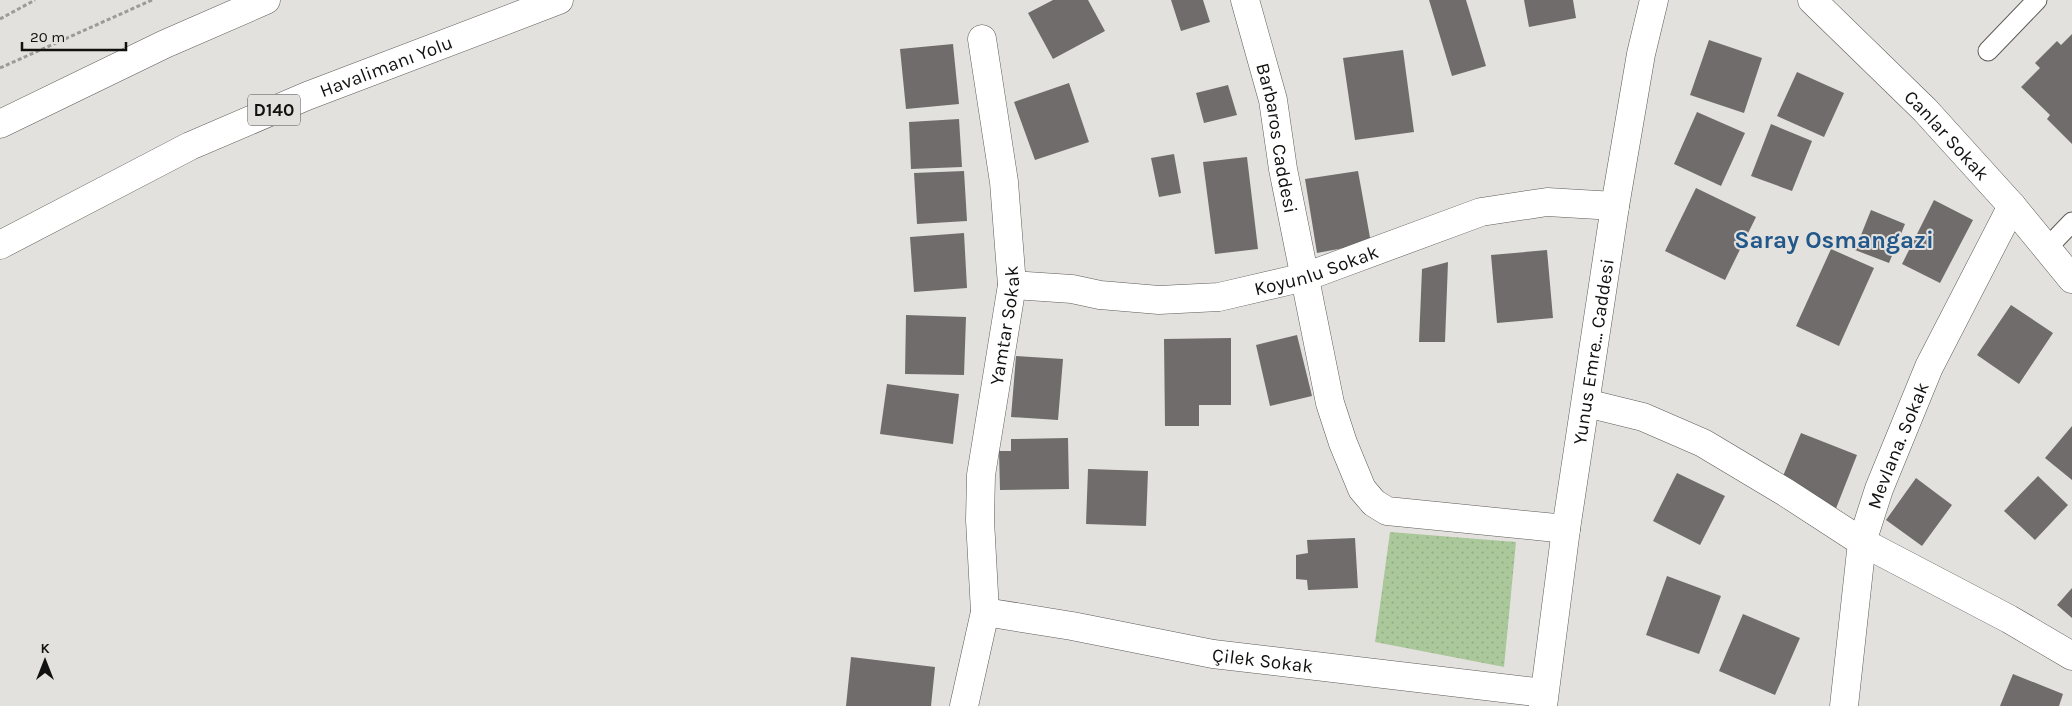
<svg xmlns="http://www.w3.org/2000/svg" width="2072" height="706" font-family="Karla,sans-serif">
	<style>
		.green { fill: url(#green-dots) }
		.building { fill: #706c6c }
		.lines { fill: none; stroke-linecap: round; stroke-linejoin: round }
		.service-casing { stroke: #5d5b58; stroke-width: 21 }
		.minor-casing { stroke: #5d5b58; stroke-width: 29 }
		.tertiary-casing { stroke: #5d5b58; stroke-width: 29 }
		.trunk-casing { stroke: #5d5b58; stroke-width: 29 }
		.path { stroke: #9c9b98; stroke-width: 3; stroke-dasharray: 4 2.5; stroke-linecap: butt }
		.service { stroke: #fff; stroke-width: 19 }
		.minor { stroke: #fff; stroke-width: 28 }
		.tertiary { stroke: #fff; stroke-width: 28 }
		.trunk { stroke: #fff; stroke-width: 28 }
		.labels { text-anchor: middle; stroke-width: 4; stroke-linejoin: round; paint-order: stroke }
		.shield { fill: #e3e1dd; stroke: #504f4e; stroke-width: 1 }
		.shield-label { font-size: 18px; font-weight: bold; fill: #111110 }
		.street-label { font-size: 19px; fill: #111110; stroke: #e3e1dd }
		.district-label { font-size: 24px; font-weight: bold; fill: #225789; stroke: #e3e1dd }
	</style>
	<defs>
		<pattern id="green-dots" width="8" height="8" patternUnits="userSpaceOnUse" patternTransform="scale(1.25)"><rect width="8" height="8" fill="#abc89b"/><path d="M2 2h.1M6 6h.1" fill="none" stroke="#92ab84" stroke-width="1.8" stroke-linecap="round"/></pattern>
	</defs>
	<rect width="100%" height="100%" fill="#e3e1dd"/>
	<!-- green -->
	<path class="green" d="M1390,532L1516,542L1504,667L1375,642Z"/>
	<!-- building -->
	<path class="building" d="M1053,0H1088L1105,31L1053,59L1028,13Z
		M1171,0H1203L1210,22L1181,31Z
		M1429,0H1466L1486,66L1452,76Z
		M1524,0H1573L1576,18L1529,27Z
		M2072,34V144L2047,119L2050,115L2021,87L2040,68L2035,63L2057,41L2061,45Z
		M1709,40L1762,58L1744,113L1690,95Z
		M953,44L959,104L906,109L900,49Z
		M1403,50L1414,132L1355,140L1343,58Z
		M1797,72L1844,93L1824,137L1777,116Z
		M1069,83L1089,142L1035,160L1014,102Z
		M1228,85L1237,115L1204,123L1196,93Z
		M1697,112L1745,133L1721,186L1674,164Z
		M959,119L962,167L911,169L909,122Z
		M1771,124L1812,141L1792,191L1751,176Z
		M1174,154L1181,193L1159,197L1151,158Z
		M1247,157L1258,249L1215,254L1203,162Z
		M964,171L967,221L917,224L914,173Z
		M1358,171L1371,243L1317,253L1305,179Z
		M1696,188L1756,217L1725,280L1665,251Z
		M1934,200L1973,220L1940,283L1902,264Z
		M1871,210L1905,224L1889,263L1855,250Z
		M964,233L967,288L914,292L910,237Z
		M1831,249L1874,268L1839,346L1796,326Z
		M1547,250L1553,318L1497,323L1491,255Z
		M1448,262L1445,342H1419L1422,269Z
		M2011,305L2053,333L2019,384L1977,355Z
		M906,315L966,317L964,375L905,374Z
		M1297,335L1312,396L1270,406L1256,345Z
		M1231,338V405H1199V426H1165L1164,339Z
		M1016,356L1063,359L1058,420L1011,417Z
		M887,384L959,394L953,444L880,434Z
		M2072,426V480L2045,458Z
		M1801,433L1857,455L1835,511L1778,488Z
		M1068,438L1069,489L1000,490L999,451H1011V439Z
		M1088,469L1148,471L1146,526L1086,524Z
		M1677,473L1725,496L1700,545L1653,521Z
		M2038,476L2068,505L2035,540L2004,511Z
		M1916,478L1952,505L1922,546L1886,520Z
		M1355,538L1358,588L1308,590L1307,580L1296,579V555L1308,553L1307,540Z
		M1667,576L1721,596L1699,654L1646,635Z
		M2072,588V618L2057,605Z
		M1743,614L1800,638L1775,695L1719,671Z
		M851,657L935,667L931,706H846Z
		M2013,674L2063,694L2059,706H2000Z"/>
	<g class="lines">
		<!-- service casing -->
		<g class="service-casing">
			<path id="service" d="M1988,51L2037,0
				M2047,248L2072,222"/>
		</g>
		<!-- minor casing -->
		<g class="minor-casing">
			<g id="minor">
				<path id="s1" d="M1245,0L1273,100L1283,169L1330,403L1343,443L1362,489L1374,503L1387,511L1566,529"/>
				<path id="s2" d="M1812,0L1925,110L2012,206L2072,279"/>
				<path id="s3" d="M1012,285L1072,289L1100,295L1159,300L1219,297L1305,277L1481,212L1547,202L1615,206"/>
				<path d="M1586,403L1643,417L1703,443L1785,492L1862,542L2009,619L2072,656"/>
				<path id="s4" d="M985,612L1072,626L1213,654L1544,693"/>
				<path id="s5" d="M964,706L985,612L980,520L981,475L1012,285L1004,182L982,39"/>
				<path id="s6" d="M1844,706L1862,542L1879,489L1929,367L2012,206"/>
			</g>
		</g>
		<!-- tertiary casing -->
		<g class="tertiary-casing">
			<g id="tertiary">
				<path id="s7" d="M1543,706L1566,529L1615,206L1641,54L1654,0"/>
			</g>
		</g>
		<!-- trunk casing -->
		<g class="trunk-casing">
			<g id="trunk">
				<path d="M0,124L165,44L266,0"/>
				<path id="s8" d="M0,245L190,146L307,96L559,0"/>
			</g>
		</g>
		<!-- path -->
		<path class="path" d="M0,19L35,0
			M0,68L152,0"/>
		<!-- service -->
		<use href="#service" class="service"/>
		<!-- minor -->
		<use href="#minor" class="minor"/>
		<!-- tertiary -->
		<use href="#tertiary" class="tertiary"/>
		<!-- trunk -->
		<use href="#trunk" class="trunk"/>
	</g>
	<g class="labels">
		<!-- shield labels -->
		<rect class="shield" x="248" y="94.5" width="52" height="31" rx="4"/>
		<g class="shield-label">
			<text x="274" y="116">D140</text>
		</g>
		<!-- street labels -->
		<g class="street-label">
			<text dy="7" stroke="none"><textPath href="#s8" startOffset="426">Havalimanı Yolu</textPath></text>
			<text dy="7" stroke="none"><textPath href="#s2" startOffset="191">Canlar Sokak</textPath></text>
			<text dy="7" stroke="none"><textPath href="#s1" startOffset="142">Barbaros Caddesi</textPath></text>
			<text dy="7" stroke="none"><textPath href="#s3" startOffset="309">Koyunlu Sokak</textPath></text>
			<text dy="7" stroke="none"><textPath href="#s5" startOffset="385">Yamtar Sokak</textPath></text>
			<text dy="7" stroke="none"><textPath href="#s7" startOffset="358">Yunus Emre... Caddesi</textPath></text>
			<text dy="7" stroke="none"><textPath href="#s6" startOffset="268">Mevlana. Sokak</textPath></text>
			<text dy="7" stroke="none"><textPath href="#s4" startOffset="282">Çilek Sokak</textPath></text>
		</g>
		<!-- district labels -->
		<g class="district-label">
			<text x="1834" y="248">Saray Osmangazi</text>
		</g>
	</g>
	<!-- north arrow -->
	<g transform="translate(45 661)" stroke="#e3e1dd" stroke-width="4" paint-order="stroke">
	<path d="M0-4L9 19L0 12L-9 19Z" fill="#111110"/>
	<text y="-8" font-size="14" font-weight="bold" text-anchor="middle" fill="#111110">K</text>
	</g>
	<!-- scale -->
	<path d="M22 42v8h104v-8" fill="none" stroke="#111110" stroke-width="2.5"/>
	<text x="30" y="42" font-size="15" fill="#111110" stroke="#e3e1dd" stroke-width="4" paint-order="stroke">20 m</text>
</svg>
